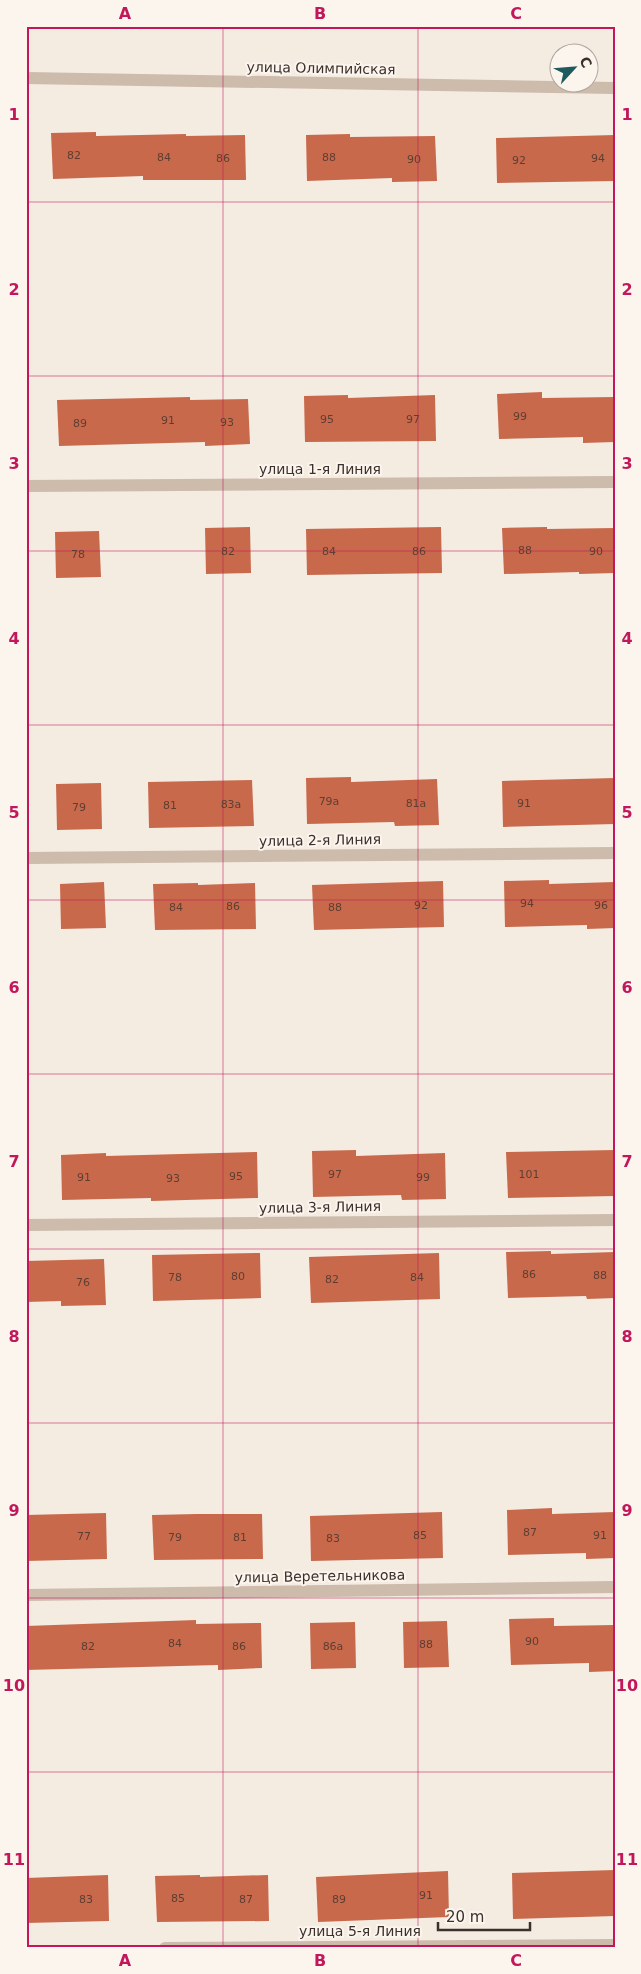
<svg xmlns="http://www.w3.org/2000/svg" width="641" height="1974" font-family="'DejaVu Sans',sans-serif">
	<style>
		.building { fill: #c8694b }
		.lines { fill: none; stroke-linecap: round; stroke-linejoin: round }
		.minor { stroke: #cdbbac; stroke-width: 12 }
		.grid { fill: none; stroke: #c2185b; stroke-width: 1; stroke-opacity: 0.55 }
		.labels { text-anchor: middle; stroke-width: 4; stroke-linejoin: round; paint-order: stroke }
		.number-label { font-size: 11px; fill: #5e3e33 }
		.street-label { font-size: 14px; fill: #3b302b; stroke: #fbf5ee }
		.neatline { fill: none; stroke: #c2185b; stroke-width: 2 }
		.grid-label { font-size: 16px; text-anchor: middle; font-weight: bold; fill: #c2185b }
	</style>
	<rect width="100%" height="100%" fill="#f4ebe1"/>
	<!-- building -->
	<path class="building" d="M96,132V136L186,134V136L245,135L246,180H143V176L53,179L51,133Z
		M350,134V137L435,136L437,181L392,182V178L307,181L306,135Z
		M615,135V181L497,183L496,138Z
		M542,392V398L615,397V442L583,443V437L499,439L497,394Z
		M348,395V398L435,395L436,441L305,442L304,396Z
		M190,397V400L248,399L250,444L205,446V442L59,446L57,400Z
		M250,527L251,573L206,574L205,528Z
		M441,527L442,573L307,575L306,529Z
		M547,527V529L615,528V573L579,574V572L504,574L502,528Z
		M99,531L101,577L56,578L55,532Z
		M351,777V782L437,779L439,825L395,826L394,822L307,824L306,778Z
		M615,778V824L503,827L502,781Z
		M252,780L254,826L149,828L148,782Z
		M101,783L102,829L57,830L56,784Z
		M549,880V884L615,882V928L587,929V925L505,927L504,881Z
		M443,881L444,927L314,930L312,885Z
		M104,882L106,928L61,929L60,884Z
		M198,883V885L255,883L256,929L155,930L153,884Z
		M356,1150V1156L445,1153L446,1199L402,1200L401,1195L313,1197L312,1151Z
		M615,1150V1196L508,1198L506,1152Z
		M257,1152L258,1198L151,1201V1198L62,1200L61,1155L106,1153V1156Z
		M551,1251V1254L615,1252V1298L587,1299L586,1296L508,1298L506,1252Z
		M260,1253L261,1298L153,1301L152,1255Z
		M439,1253L440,1299L311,1303L309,1257Z
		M104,1259L106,1305L61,1306V1301L26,1302V1261Z
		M552,1508V1514L615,1512V1558L586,1559V1553L508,1555L507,1510Z
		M442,1512L443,1558L311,1561L310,1516Z
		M106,1513L107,1559L26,1561V1515Z
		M197,1514H262L263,1559L154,1560L152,1515Z
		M554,1618V1626L615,1625V1671L589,1672V1663L511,1665L509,1619Z
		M196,1620V1624L261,1623L262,1668L218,1670V1665L26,1670V1626Z
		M447,1621L449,1667L404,1668L403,1622Z
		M355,1622L356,1668L311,1669L310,1623Z
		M615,1870V1916L513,1919L512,1873Z
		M448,1871L449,1917L318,1922L316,1877Z
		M108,1875L109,1921L26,1923V1878Z
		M200,1875V1877L268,1875L269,1921L157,1922L155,1876Z"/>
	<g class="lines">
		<!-- minor -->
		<path class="minor" d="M26,78L615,88
			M26,486L615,482
			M26,858L615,853
			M26,1225L615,1220
			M26,1595L615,1587
			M165,1948L615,1945"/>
	</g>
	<!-- grid -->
	<path class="grid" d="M223,26V1948M418,26V1948M26,202H615M26,376H615M26,551H615M26,725H615M26,900H615M26,1074H615M26,1249H615M26,1423H615M26,1598H615M26,1772H615"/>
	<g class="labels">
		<!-- number labels -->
		<g class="number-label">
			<text x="74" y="159">82</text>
			<text x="164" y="161">84</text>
			<text x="329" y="161">88</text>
			<text x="223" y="162">86</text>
			<text x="598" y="162">94</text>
			<text x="414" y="163">90</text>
			<text x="519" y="164">92</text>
			<text x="520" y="420">99</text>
			<text x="327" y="423">95</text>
			<text x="413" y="423">97</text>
			<text x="168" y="424">91</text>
			<text x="227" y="426">93</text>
			<text x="80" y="427">89</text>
			<text x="525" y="554">88</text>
			<text x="228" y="555">82</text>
			<text x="329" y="555">84</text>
			<text x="419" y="555">86</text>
			<text x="596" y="555">90</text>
			<text x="78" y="558">78</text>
			<text x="329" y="805">79а</text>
			<text x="416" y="807">81а</text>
			<text x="524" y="807">91</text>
			<text x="231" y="808">83а</text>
			<text x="170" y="809">81</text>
			<text x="79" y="811">79</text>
			<text x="527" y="907">94</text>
			<text x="421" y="909">92</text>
			<text x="601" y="909">96</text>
			<text x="233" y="910">86</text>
			<text x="176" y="911">84</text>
			<text x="335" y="911">88</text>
			<text x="335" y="1178">97</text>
			<text x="529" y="1178">101</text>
			<text x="236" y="1180">95</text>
			<text x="84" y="1181">91</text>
			<text x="423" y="1181">99</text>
			<text x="173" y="1182">93</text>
			<text x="529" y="1278">86</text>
			<text x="600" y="1279">88</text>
			<text x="238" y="1280">80</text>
			<text x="175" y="1281">78</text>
			<text x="417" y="1281">84</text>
			<text x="332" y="1283">82</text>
			<text x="83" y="1286">76</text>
			<text x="530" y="1536">87</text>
			<text x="420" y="1539">85</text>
			<text x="600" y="1539">91</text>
			<text x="84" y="1540">77</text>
			<text x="175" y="1541">79</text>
			<text x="240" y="1541">81</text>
			<text x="333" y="1542">83</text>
			<text x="532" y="1645">90</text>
			<text x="175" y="1647">84</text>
			<text x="426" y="1648">88</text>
			<text x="88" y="1650">82</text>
			<text x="239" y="1650">86</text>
			<text x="333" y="1650">86а</text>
			<text x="426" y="1899">91</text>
			<text x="178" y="1902">85</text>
			<text x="86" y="1903">83</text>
			<text x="246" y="1903">87</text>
			<text x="339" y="1903">89</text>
		</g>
		<!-- street labels -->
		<g class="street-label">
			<text transform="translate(321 68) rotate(1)" y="5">улица Олимпийская</text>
			<text x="320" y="474">улица 1-я Линия</text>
			<text transform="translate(320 840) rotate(-1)" y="5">улица 2-я Линия</text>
			<text transform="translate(320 1207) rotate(-1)" y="5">улица 3-я Линия</text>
			<text transform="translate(320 1576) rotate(-1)" y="5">улица Веретельникова</text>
			<text x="360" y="1936">улица 5-я Линия</text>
		</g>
	</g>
	<!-- border -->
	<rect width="641" height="1974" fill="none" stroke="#fbf5ee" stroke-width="55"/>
	<!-- north arrow -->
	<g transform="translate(574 68) rotate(64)"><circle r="24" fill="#fbf5ee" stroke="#aea6a0"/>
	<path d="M0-4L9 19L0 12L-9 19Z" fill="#1f5a5e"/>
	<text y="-8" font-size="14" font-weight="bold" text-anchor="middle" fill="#3b302b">С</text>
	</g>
	<!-- scale -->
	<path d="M438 1922v8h92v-8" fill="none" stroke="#3b302b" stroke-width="2.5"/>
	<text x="446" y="1922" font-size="15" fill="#3b302b" stroke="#fbf5ee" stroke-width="4" paint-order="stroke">20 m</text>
	<rect x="28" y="28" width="586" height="1918" class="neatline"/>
	<g class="grid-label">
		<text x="125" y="19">A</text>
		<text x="320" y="19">B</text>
		<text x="516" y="19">C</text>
		<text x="14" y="120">1</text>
		<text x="627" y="120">1</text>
		<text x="14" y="295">2</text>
		<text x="627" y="295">2</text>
		<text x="14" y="469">3</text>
		<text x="627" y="469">3</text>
		<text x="14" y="644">4</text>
		<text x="627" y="644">4</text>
		<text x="14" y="818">5</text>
		<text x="627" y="818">5</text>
		<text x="14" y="993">6</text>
		<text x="627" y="993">6</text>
		<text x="14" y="1167">7</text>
		<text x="627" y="1167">7</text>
		<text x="14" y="1342">8</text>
		<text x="627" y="1342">8</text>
		<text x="14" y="1516">9</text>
		<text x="627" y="1516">9</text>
		<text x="14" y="1691">10</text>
		<text x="627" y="1691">10</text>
		<text x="14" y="1865">11</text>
		<text x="627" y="1865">11</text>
		<text x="125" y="1966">A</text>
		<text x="320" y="1966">B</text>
		<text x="516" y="1966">C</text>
	</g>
</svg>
